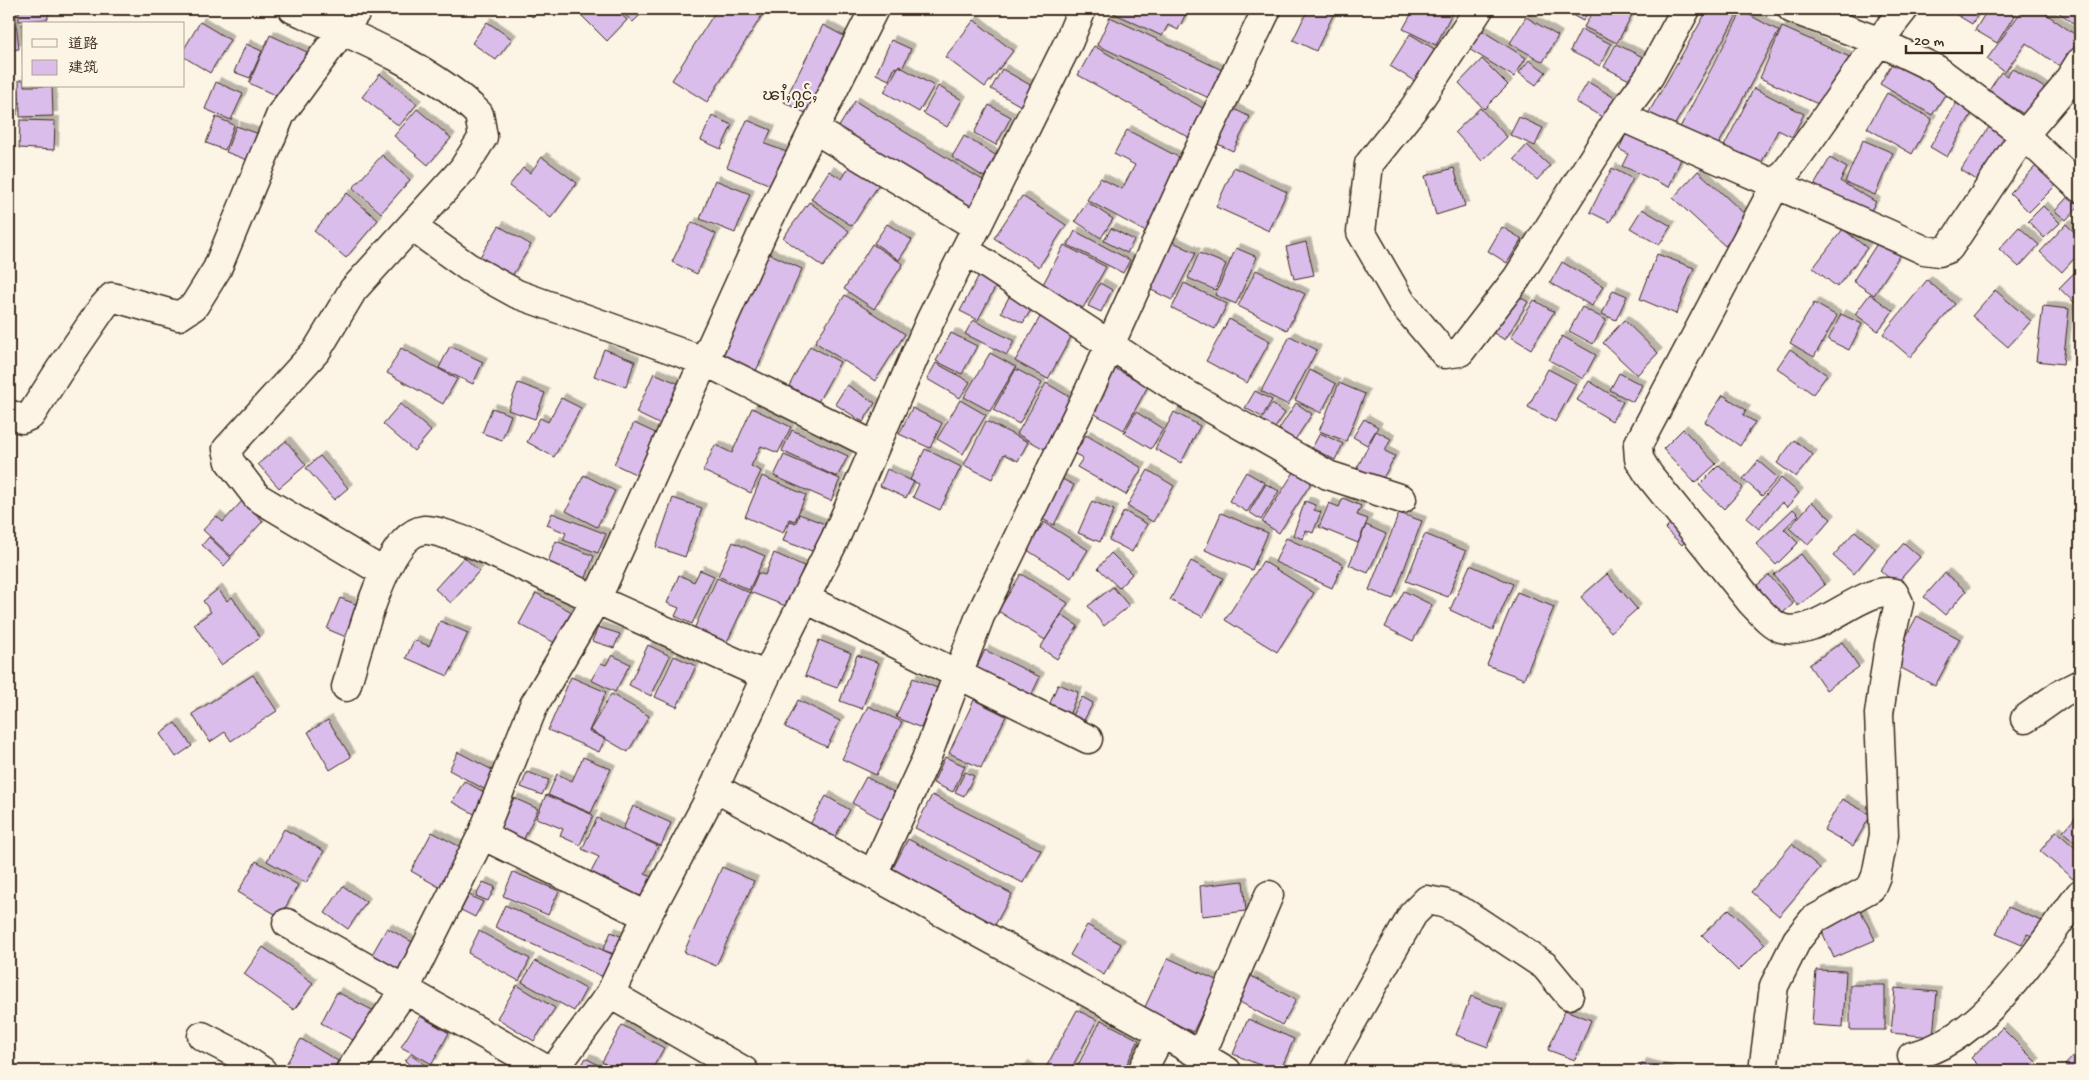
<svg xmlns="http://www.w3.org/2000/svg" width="2089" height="1080" font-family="'Gochi Hand','LXGW WenKai TC','Noto Sans Myanmar',sans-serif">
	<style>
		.building { fill: #dabdeb; stroke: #3b2a1e; filter: url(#shadow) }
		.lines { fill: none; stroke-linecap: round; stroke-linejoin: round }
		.minor-casing { stroke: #3b2a1e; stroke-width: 31 }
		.minor { stroke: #fcf5e5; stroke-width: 28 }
		.labels { text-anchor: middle; stroke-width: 4.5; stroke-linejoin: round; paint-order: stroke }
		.neighbourhood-label { font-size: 16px; fill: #3b2a1e; stroke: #fcf5e5 }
	</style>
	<defs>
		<filter id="shadow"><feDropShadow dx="4.5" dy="-4.5" stdDeviation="0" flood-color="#0004"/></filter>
	</defs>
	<rect width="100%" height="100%" fill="#fcf5e5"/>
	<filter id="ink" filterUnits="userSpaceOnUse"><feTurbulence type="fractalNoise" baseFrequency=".02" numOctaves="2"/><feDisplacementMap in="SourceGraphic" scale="10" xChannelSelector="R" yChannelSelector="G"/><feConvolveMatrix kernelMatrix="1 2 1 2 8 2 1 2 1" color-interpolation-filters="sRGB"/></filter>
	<g filter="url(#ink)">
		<!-- building -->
		<path class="building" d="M19,9H48V19L19,21Z
			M520,9H538L533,17Z
			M586,9H615L627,20L607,41L581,15Z
			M619,9H644L645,10L633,22Z
			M717,9H766L707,102L672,80Z
			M1105,9H1188L1178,30L1168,25L1162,36Z
			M1237,9H1256L1252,16Z
			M1308,9H1336L1316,51L1293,40Z
			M1414,9H1454L1436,45L1403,29Z
			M1561,9H1589L1583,21Z
			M1594,9H1635L1617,43L1584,27Z
			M1708,9L1740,10L1670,133L1645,119Z
			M1947,9H1981L1972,24Z
			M1988,9H2014L2017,11L1997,43L1975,30Z
			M2023,9H2039L2080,38L2061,67L2026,43L2005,72L1987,59Z
			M2054,9H2080V28Z
			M1742,11L1779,31L1714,153L1677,133Z
			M15,13L19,49L9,50V14Z
			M1110,17L1224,71L1211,99L1097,45Z
			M1526,17L1558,36L1543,62L1510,43Z
			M974,20L1013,51L985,87L945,57Z
			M200,22L230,40L210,73L184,57V49Z
			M487,22L512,39L496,60L472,43Z
			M22,24H24V63H23Z
			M823,25L853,41L813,117L784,102Z
			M1782,27L1852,58L1829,109L1760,78Z
			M1581,29L1611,44L1600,66L1570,51Z
			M1481,30L1526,58L1514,77L1469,49Z
			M1410,34L1436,50L1416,82L1390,66Z
			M270,35L307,52L285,100L249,83Z
			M891,40L911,49L903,67L899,65L897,68L895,67L889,80L876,74Z
			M246,44L262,51L250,78L234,72Z
			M1616,44L1653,62L1641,86L1604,67Z
			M1094,46L1208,111L1192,139L1078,75Z
			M1895,58L1948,90L1932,115L1880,84Z
			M1482,59L1508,85L1484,109L1459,83Z
			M1529,60L1546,72L1536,85L1519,73Z
			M899,66L934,86L919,112L884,92Z
			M2012,68L2053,93L2035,121L1988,92L2001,72L2007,76Z
			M1002,69L1032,86L1021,106L991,89Z
			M380,74L417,104L399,126L362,97Z
			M19,80H24V86H52L53,116L20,117Z
			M216,82L243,94L231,120L205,109Z
			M1588,82L1620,101L1609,121L1576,102Z
			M938,86L962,100L947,127L923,113Z
			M1754,88L1804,114L1792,137L1778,130L1757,171L1721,152Z
			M1887,93L1932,119L1912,154L1867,128Z
			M16,94L17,115L9,116V95Z
			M1960,97L1976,106L1947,157L1930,147Z
			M855,101L989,184L972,211L838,128Z
			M989,105L1011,117L996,145L974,133Z
			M1230,107L1250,117L1233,151L1213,142Z
			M1480,108L1507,137L1482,161L1455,132Z
			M417,109L451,138L428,165L394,136Z
			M712,116L732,125L721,149L701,140Z
			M216,117L234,125L225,150L206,143Z
			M1519,117L1543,128L1535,146L1510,135Z
			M20,120L55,121L54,150L19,148Z
			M747,120L771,130L765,144L787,152L773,186L727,167Z
			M1991,124L2015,140L1986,186L1961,170Z
			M236,126L265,136L255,163L226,152Z
			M1127,130L1184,160L1146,232L1087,200L1100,178L1122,189L1135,165L1114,154Z
			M1626,134L1681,159L1669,187L1622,166L1628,154L1619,149Z
			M964,136L997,156L984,177L952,157Z
			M1863,140L1893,153L1875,195L1845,182Z
			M1527,145L1550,166L1537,180L1514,159Z
			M382,155L410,180L381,213L353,188Z
			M542,157L577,183L551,218L509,186L523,168L530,173Z
			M1830,158L1847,168L1840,181L1876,202L1864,221L1812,189Z
			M852,162L881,181L852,226L811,199L829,171L842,179Z
			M2037,165L2057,184L2029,212L2010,193Z
			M1234,167L1287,192L1269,231L1216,207Z
			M1454,168L1465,206L1436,215L1425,176Z
			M1612,168L1633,179L1610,222L1590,212Z
			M1698,171L1750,219L1725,246L1673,198Z
			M715,180L750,194L735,233L700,219Z
			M2072,192L2080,200V205L2066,220L2055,211Z
			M347,193L378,220L346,258L314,231Z
			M1022,196L1066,225L1039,267L994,238Z
			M809,202L849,231L823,267L783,238Z
			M1087,202L1113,219L1101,238L1075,221Z
			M2043,206L2060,223L2044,238L2028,221Z
			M1642,209L1671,226L1659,245L1630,228Z
			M692,222L716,234L697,274L672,262Z
			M887,224L912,240L899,260L874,243Z
			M2066,224L2080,238V252L2062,272L2040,252Z
			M499,226L531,245L510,279L478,260Z
			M1502,227L1522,239L1507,263L1488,251Z
			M2019,227L2039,245L2019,267L1999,249Z
			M1111,228L1134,240L1127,253L1104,241Z
			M1843,229L1867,248L1837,287L1813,268Z
			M1075,231L1130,260L1123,273L1068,245Z
			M1880,239L1901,253L1874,295L1853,281Z
			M1171,241L1196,253L1172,300L1147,288Z
			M1306,242L1314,275L1294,279L1286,247Z
			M872,244L903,264L874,309L844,289Z
			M1064,245L1106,267L1083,308L1042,286Z
			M1236,248L1257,257L1236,304L1215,295Z
			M768,253L802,269L756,371L721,355Z
			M1199,253L1226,264L1215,290L1188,278Z
			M1657,254L1694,268L1676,314L1640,299Z
			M1562,262L1603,286L1592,306L1550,283Z
			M1256,270L1305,294L1287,330L1238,306Z
			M2074,273L2080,279V308L2059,288Z
			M979,275L997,284L978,320L960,311Z
			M1927,280L1955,304L1910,357L1883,334Z
			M1100,283L1112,290L1101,312L1088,306Z
			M1184,283L1227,304L1215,329L1172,308Z
			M1613,290L1627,296L1616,320L1602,314Z
			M1995,290L2031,321L2008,347L1972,316Z
			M1510,291L1528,302L1505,340L1487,329Z
			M1870,294L1893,311L1878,331L1855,314Z
			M845,295L905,334L875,381L815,342Z
			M1010,295L1032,308L1023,323L1001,312Z
			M1534,300L1554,312L1531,349L1511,337Z
			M1814,303L1837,316L1814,357L1790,343Z
			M2043,306L2069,309L2063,364L2036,361Z
			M1582,307L1606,320L1593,344L1569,331Z
			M1841,314L1862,324L1849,350L1828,340Z
			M1040,317L1072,335L1048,379L1015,361Z
			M1229,319L1270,341L1247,383L1206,361Z
			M973,320L1014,341L1007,355L965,334Z
			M1624,320L1658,353L1637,375L1603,343Z
			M951,333L977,346L962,374L936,361Z
			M1290,336L1317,350L1288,405L1261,391Z
			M1562,336L1596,355L1583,379L1549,360Z
			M450,346L483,362L473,384L439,368Z
			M810,346L840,362L818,402L789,386Z
			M401,348L457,379L443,404L387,373Z
			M604,349L635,361L626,387L594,376Z
			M1790,349L1827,375L1813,394L1777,368Z
			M990,353L1016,367L990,411L964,397Z
			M936,363L970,382L960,398L927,379Z
			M1114,368L1148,386L1124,430L1091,412Z
			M1016,369L1042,383L1019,424L993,410Z
			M1548,369L1576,384L1555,422L1528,407Z
			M1310,370L1336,384L1321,413L1295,400Z
			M654,373L684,386L665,427L636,413Z
			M1619,373L1642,385L1633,402L1610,390Z
			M1589,381L1623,402L1612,421L1577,400Z
			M518,383L545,393L535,419L508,410Z
			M1046,383L1075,400L1046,450L1017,434Z
			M1339,383L1365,394L1346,441L1319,431Z
			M847,385L875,403L863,422L835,404Z
			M1255,391L1272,400L1262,417L1245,408Z
			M1723,395L1746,410L1743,415L1755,422L1740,446L1705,422Z
			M561,398L581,408L554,457L527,442L540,418L548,422Z
			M960,400L986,415L963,454L937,439Z
			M1296,403L1312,414L1295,440L1279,429Z
			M400,404L431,431L414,451L383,424Z
			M1272,404L1285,413L1273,431L1260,422Z
			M492,408L511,415L502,440L482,433Z
			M752,408L791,427L778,453L761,446L751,466L761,471L751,493L703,471L715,445L732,453Z
			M912,408L942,423L930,448L899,434Z
			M1136,412L1163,429L1151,449L1124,433Z
			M1174,412L1200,426L1181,463L1155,449Z
			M1364,419L1378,427L1367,445L1353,437Z
			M986,421L1028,442L1018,461L1004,454L992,479L964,465Z
			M634,423L666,438L646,479L614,464Z
			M1683,429L1716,464L1695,483L1663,449Z
			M792,430L848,456L837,477L782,451Z
			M1376,431L1391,439L1385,451L1395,456L1382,480L1357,468Z
			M1320,433L1343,444L1335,460L1312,448Z
			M1086,435L1142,468L1126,495L1077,467L1083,458L1075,454Z
			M1794,440L1813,455L1796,477L1777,463Z
			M286,441L306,465L279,488L258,464Z
			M925,449L961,467L940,510L913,497L919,484L910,480Z
			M784,455L840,479L831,501L774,476Z
			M320,456L348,488L334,500L306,468Z
			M1758,461L1778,478L1762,496L1743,479Z
			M1719,465L1743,488L1724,509L1699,485Z
			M887,469L914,482L906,498L880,486Z
			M1296,469L1313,480L1279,533L1262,522Z
			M1148,470L1174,486L1153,522L1127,506Z
			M1246,472L1265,483L1247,512L1229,501Z
			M1052,474L1074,485L1054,525L1032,514Z
			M584,475L615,491L597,527L566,511Z
			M762,476L806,495L795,521L789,519L783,533L745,517Z
			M1781,478L1799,493L1787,507L1782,502L1759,529L1746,518Z
			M1266,484L1279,491L1261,520L1249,512Z
			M673,498L702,508L685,557L656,547Z
			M1343,498L1361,506L1357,515L1368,519L1358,543L1319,527L1329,503L1339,507Z
			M242,501L263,521L231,556L203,530L216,516L223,522Z
			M1092,501L1114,510L1100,542L1078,533Z
			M1305,501L1315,505L1314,510L1321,512L1313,533L1306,530L1303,539L1293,535Z
			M1812,502L1831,519L1808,545L1789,528Z
			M1793,509L1799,515L1784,529L1798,543L1776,565L1756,544Z
			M1124,511L1147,524L1132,552L1109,540Z
			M552,513L606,534L598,553L563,540L566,533L547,525Z
			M1221,513L1268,533L1252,570L1205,550Z
			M1399,513L1422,521L1393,599L1369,590Z
			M799,514L825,524L815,552L783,541L790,521L796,523Z
			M1677,516L1694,532L1682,545L1665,529Z
			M1044,522L1088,550L1071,578L1027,550Z
			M1366,525L1386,534L1368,573L1349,565Z
			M1855,531L1875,548L1854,574L1833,556Z
			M1425,534L1466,551L1448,597L1406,581Z
			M209,537L231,558L224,566L202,545Z
			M1286,538L1343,564L1332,588L1275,562Z
			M556,541L594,556L584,583L545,569Z
			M733,542L765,556L749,590L718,576Z
			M1904,543L1920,557L1896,584L1880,570Z
			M774,553L804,566L788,607L750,592L758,573L765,575Z
			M1111,553L1132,574L1119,588L1098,568Z
			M1801,554L1825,585L1798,606L1774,575Z
			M464,557L479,571L451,603L435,589Z
			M1191,561L1223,578L1203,617L1170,600Z
			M1263,561L1314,593L1277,652L1225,620Z
			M1470,565L1513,584L1493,630L1450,610Z
			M700,570L714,576L692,624L675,616L679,608L667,603L679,575L694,582Z
			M1945,573L1966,591L1945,615L1924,597Z
			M1021,574L1068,603L1045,640L998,611Z
			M1607,574L1637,609L1611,632L1581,597Z
			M1769,575L1793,604L1778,617L1754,588Z
			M717,578L750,593L726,644L694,629Z
			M1113,587L1129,606L1104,626L1088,606Z
			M218,589L227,601L232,597L260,638L221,665L194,624L211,612L203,601Z
			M1404,591L1432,605L1413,641L1385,627Z
			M1517,592L1554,607L1524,679L1487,665Z
			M536,593L572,612L555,643L519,624Z
			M340,598L366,608L353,640L327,629Z
			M1061,615L1078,626L1057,659L1040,648Z
			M1917,616L1960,639L1935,686L1892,663Z
			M440,621L468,633L448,676L406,658L414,640L429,646Z
			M598,627L620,634L614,648L592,641Z
			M819,640L851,653L837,688L805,676Z
			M1842,642L1859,667L1826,690L1809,665Z
			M648,645L670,656L651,696L629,685Z
			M985,650L1040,677L1027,704L972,677Z
			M612,655L630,664L615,692L591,680L601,663L606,665Z
			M857,655L879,663L862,709L840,701Z
			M674,656L696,666L677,707L655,697Z
			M253,675L277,711L231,741L225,732L210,742L192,714Z
			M571,677L606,692L589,731L605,739L599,752L548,730Z
			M913,678L937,688L921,728L896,717Z
			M1058,684L1078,692L1068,718L1047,710Z
			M611,694L649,716L628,752L590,730Z
			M1082,697L1093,703L1081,726L1070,719Z
			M798,700L840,721L827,747L785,727Z
			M974,700L1006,716L981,768L949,753Z
			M868,706L902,722L876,775L842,759Z
			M328,720L351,757L330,770L308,732Z
			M175,723L192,746L176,757L160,734Z
			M458,752L498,773L488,791L449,770Z
			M583,757L611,769L591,813L548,795L557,774L572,781Z
			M945,757L965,766L953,792L933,783Z
			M527,772L549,780L542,795L521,787Z
			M965,772L974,776L964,796L955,792Z
			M866,777L899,795L885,821L852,803Z
			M464,781L489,795L478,816L452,802Z
			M546,795L593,815L580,845L560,836L563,829L536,818Z
			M932,795L1041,850L1023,883L915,828Z
			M826,796L850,810L833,840L809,826Z
			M514,798L538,809L520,847L496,835Z
			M1842,799L1871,815L1853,846L1824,830Z
			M633,806L671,823L661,846L623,829Z
			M2080,812V846L2063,832Z
			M597,818L658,846L645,874L659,880L647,904L589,876L599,857L582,849Z
			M284,829L324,851L306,883L267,861Z
			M2056,831L2080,852V871L2073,879L2040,851Z
			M432,832L468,851L446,891L411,871Z
			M908,839L1012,894L995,925L892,870Z
			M1792,844L1820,868L1779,916L1751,892Z
			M256,861L298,885L280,917L238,892Z
			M722,867L754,881L716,966L684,952Z
			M513,872L559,891L548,915L503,896Z
			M1243,881L1246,911L1202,916L1200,886Z
			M483,882L495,887L488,901L476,896Z
			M343,886L366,902L348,929L325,913Z
			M469,895L483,902L475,917L461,910Z
			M505,905L620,958L610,980L495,927Z
			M1858,905L1875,940L1834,958L1818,923Z
			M2008,907L2042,921L2035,937L2027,934L2022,945L1996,934Z
			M1729,909L1765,944L1738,971L1702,935Z
			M1087,925L1121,944L1104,975L1070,955Z
			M387,928L414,943L399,971L371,956Z
			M479,931L530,959L519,981L468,953Z
			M611,932L627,939L620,956L603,950Z
			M263,947L313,983L294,1010L244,974Z
			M1168,958L1218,981L1193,1032L1144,1009Z
			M535,961L586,989L574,1011L522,982Z
			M1816,970L1846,971L1843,1027L1812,1025Z
			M1251,976L1296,1000L1282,1025L1238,1001Z
			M517,985L555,1008L534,1041L497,1018Z
			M1850,985H1885V1030H1850Z
			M1895,988L1937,992L1933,1037L1891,1033Z
			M337,992L380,1014L364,1046L321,1023Z
			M1471,996L1503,1009L1488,1047L1456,1035Z
			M1077,1010L1097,1020L1070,1071H1044Z
			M1565,1010L1591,1020L1575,1060L1548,1050Z
			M420,1016L449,1033L432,1064L401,1047Z
			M1248,1019L1294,1039L1280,1071H1274L1233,1054Z
			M1101,1020L1139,1040L1123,1071H1075Z
			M622,1025L664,1048L651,1071H619L602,1062Z
			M2002,1028L2036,1062L2027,1071H1984L1971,1058Z
			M301,1039L338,1061L332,1071H282Z
			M2080,1049V1071H2071L2065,1065Z
			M411,1054L430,1069L428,1071H419L405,1061Z
			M586,1058L608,1071H578Z
			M1642,1063L1670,1071H1639Z
			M1024,1065L1033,1071H1020Z
			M1446,1067L1468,1071H1445Z"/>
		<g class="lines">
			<!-- minor casing -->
			<g class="minor-casing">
				<path id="minor" d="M293,9C355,36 431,67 479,114L483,137L463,169L353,290L317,350L227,449L230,462L257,497L383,572
					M1479,9L1414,108L1369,164L1361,232L1402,303L1445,354L1460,352L1517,278L1620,116L1649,77L1686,9
					M1792,9L1878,41L1936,69L2024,135L2080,188
					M1620,116C1721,162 1824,204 1924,250L1939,252L1949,248L2024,135L2063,89L2080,62
					M814,129L977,227
					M411,226L468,267L517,294L704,361L875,446
					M965,250L1179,390L1328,475L1402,499
					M9,414L22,419L31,415L59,371L103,307L112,297L179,316L194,306L217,269L281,114L358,9
					M806,599L1088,739
					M346,687C357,653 384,534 424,530C435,529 458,539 469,542L766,676
					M2025,719L2062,693L2080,684
					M715,788L1162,1033L1227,1071
					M482,835L647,916
					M873,874L926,759L980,616L1089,391L1193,162L1267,9
					M287,923L549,1071
					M610,994L744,1071
					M202,1036L235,1053L262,1071
					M1201,1055L1269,895
					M1912,1056C1985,1039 2037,950 2080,894
					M350,1071L405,989L482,835L534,705L596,600L766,225L874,9
					M553,1071L610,994L647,916L706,805L766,676L835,539L930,321L1069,41L1082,9
					M1142,1071L1162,1033
					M1324,1071L1413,914L1427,900L1443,903L1465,913L1545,966L1569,995
					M1763,1071L1774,986L1797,940L1813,920L1871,888L1876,876L1884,835L1879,714L1889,645L1899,603L1894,593C1863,584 1817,640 1781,628C1769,623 1760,611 1751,602L1649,475L1639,459L1638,445L1775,186C1821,129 1858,66 1904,9"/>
			</g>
			<!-- minor -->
			<use href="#minor" class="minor"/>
		</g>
	</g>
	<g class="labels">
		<!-- neighbourhood labels -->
		<g class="neighbourhood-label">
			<text x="790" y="100">ၽၢႆႇႁွင်ႇ</text>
		</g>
	</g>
	<!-- margin -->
	<rect width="2089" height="1080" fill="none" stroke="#fcf5e5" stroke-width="30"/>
	<rect x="15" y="15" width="2059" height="1050" fill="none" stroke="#3b2a1e" stroke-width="2" filter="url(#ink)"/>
	<!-- legend -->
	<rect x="22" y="22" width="162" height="65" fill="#fcf5e5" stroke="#afa495"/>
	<rect x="32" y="39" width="25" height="8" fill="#fcf5e5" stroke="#afa495"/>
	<text x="68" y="48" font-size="15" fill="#3b2a1e">道路</text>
	<rect x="32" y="60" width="25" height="15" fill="#dabdeb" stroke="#afa495"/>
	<text x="68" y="72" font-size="15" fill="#3b2a1e">建筑</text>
	<!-- scale -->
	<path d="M1906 45v8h76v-8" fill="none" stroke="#3b2a1e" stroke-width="2.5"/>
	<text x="1914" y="45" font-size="15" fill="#3b2a1e" stroke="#fcf5e5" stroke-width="4" paint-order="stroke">20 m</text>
</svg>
